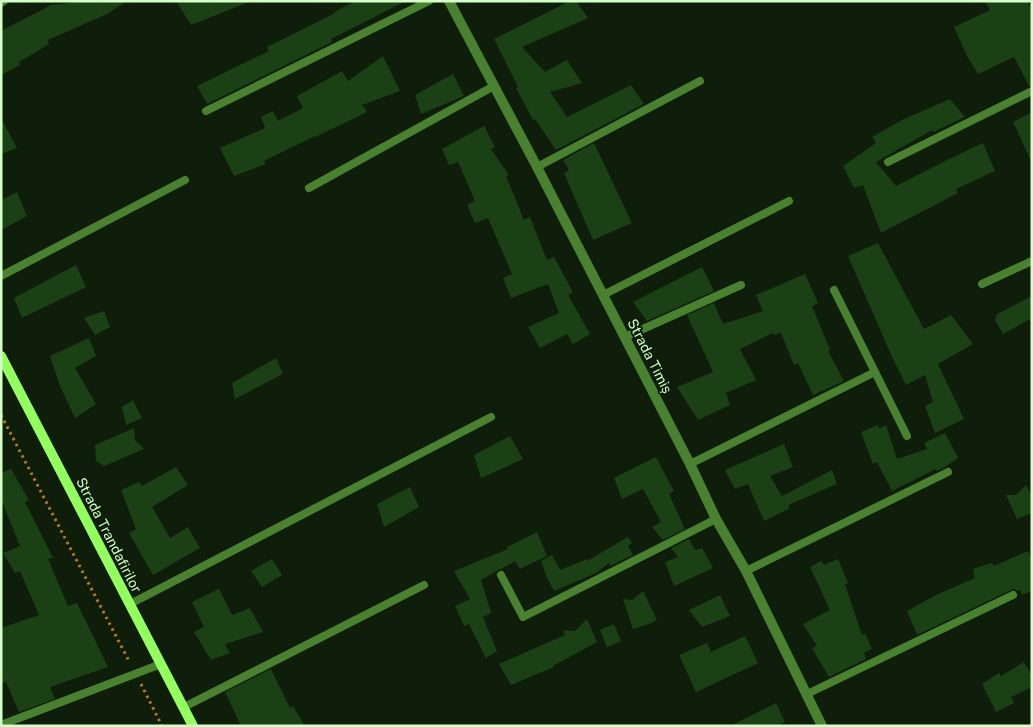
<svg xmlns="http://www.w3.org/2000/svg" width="1033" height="727" font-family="'Public Sans',sans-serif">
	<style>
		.building { fill: #1b4015 }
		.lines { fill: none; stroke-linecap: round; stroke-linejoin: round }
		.path { stroke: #b77a23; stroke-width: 3; stroke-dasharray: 2.5 4; stroke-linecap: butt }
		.service { stroke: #4a8131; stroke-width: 8 }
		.minor { stroke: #4a8131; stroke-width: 10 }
		.secondary { stroke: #92ff5e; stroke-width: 10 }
		.labels { text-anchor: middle; stroke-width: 4; stroke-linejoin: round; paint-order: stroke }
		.street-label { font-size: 14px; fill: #d4ffc7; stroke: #0e1e0a }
	</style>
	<rect width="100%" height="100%" fill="#0e1e0a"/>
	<!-- building -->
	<path class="building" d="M74,1H127L107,14L48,40L49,44L19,62L20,65L1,75V31L51,5L71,3Z
		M176,1H248L249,2L191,25Z
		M355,1H406L331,39L332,42L207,104L197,86L269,51L267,47L335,13L334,12Z
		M570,1H576L588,18L522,47L545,72L567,60L582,83L550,92L567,117L631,85L644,104L556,150L535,119L533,120L516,88L518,87L494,39Z
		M985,1H1027L1032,10V85L1029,86L1014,57L978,74L967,56L954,27L990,10Z
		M383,56L400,91L362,105L367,112L315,137V136L264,161L266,164L234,176L220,148L265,128L261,117L273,111L278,121L303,108L297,96L342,71L348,81Z
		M453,74L464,96L421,114L415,95Z
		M950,99L965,117L933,132L932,130L876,162L896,186L947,160L983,143L995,171L956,189L958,193L881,233L863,185L854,188L843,166L876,143L872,137L904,119Z
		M1032,112V163L1013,122Z
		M1,118L17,148L1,154Z
		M484,126L495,147L491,149L509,175L506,176L524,220L530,217L547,260L554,257L573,292L568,295L590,334L573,344L567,334L540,348L528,327L559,313L548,284L511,298L503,278L512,274L488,218L475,223L467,205L475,201L458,162L449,165L442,149Z
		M594,143L632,223L593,240L564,173L569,170L563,160Z
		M17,192L27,216L1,230V200Z
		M878,243L924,329L951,315L973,344L938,364L964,419L935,433L925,406L933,402L925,375L906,385L892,357L848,256Z
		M76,265L86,287L22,318L14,298Z
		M702,267L714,291L647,321L633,302Z
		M805,274L818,303L812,306L830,350L828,351L844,381L813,395L798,363L794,365L781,333L774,335L773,333L740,349L756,380L726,393L730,405L698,420L677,387L713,372L687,315L714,303L723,324L763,311L756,295Z
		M1032,296V318L1003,334L995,320L997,314Z
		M104,311L110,327L95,335L84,318Z
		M89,338L96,356L75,368L96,404L75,418L60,386L50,356Z
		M276,358L283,374L235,399L232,383Z
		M133,400L142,418L126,425L122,407Z
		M878,425L879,429L886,425L897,459L927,449L924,443L945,433L958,458L945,467L937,471L936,469L892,491L877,462L873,464L861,432Z
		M134,428L135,440L144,449L104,466L96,461L95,445Z
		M510,436L523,459L481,478L474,455Z
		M784,444L793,467L770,476L782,496L832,470L837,484L788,505L790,508L764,521L748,484L735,489L725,470Z
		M656,457L674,491L669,494L685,529L663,540L652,527L661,522L643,489L622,499L614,478Z
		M176,467L188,485L152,507L170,538L188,527L200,548L153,575L129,533L136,529L121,490L139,482L142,486Z
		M11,469L29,500L25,502L53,558L48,559L68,606L77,603L108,667L50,687L55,699L19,712L6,682L1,683V628L39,615L20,571L15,573L3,553L20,546L1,499V473Z
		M1026,485L1032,496V513L1017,519L1006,495H1016Z
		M410,487L419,507L384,527L377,504Z
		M537,532L547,556L520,569L515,561L481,580L491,613L483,617L497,651L486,658L469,624L464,626L455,606L470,599L454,571L508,549L507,547Z
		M628,537L632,543L628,546L633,555L610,566L609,563L596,573L554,591L547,578L541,561L552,555L560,570L587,559V561Z
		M689,539L695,550L702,548L713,568L674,586L665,562L678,557L671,548Z
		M1028,551L1032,560V591L1022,595L1020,590L1017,591L1014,589L1011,590L917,635L907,611L936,595L975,578L973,569L992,563L994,566Z
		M272,559L282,575L262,587L251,571Z
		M838,559L848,583L845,584L862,635L865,634L872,649L864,653L866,659L829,677L812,648L817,646L803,624L830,610L810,567L821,561L824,565Z
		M219,589L232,615L250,608L263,632L225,644L230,653L211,660L194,632L204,627L192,602Z
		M643,591L657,620L649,624L633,629L623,599L632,600Z
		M720,595L730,616L702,627L689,610Z
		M587,619L597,642L553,666L554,667L511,685L499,664L565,635L563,630L575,631Z
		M614,624L621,641L607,647L600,630Z
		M745,636L758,663L696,692L679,655L707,643L711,652Z
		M1024,662L1032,676V687L1011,697L1014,703L996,712L982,684L999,673L1001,676Z
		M271,669L290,708L293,706L305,726H241L225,692Z
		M776,703L785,722L776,726H730Z"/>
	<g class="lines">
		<!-- path -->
		<path class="path" d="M1,415L130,663
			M141,684L162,726"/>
		<!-- service -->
		<path class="service" d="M1,3L4,1
			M206,111L429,1
			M888,162L1032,91
			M537,167L700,81
			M309,188L494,86
			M1,276L185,180
			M982,284L1032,261
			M834,290L907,436
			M603,295L789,201
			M625,337L741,285
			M690,464L875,372
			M746,571L948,472
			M501,575L523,617L716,519
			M130,604L491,417
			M807,694L1013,595
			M184,707L424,585
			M1,725L161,664"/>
		<!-- minor -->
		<path class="minor" d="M449,1L537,167L603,295L690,464L716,519L746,571L822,726"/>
		<!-- secondary -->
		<path class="secondary" d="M1,356L193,726"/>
	</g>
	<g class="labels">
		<!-- street labels -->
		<g class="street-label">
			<text transform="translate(650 356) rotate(63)" y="5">Strada Timiș</text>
			<text transform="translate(109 535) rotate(63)" y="5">Strada Trandafirilor</text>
		</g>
	</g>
	<!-- border -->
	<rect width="1033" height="727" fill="none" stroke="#d4ffc7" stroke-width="5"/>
</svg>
